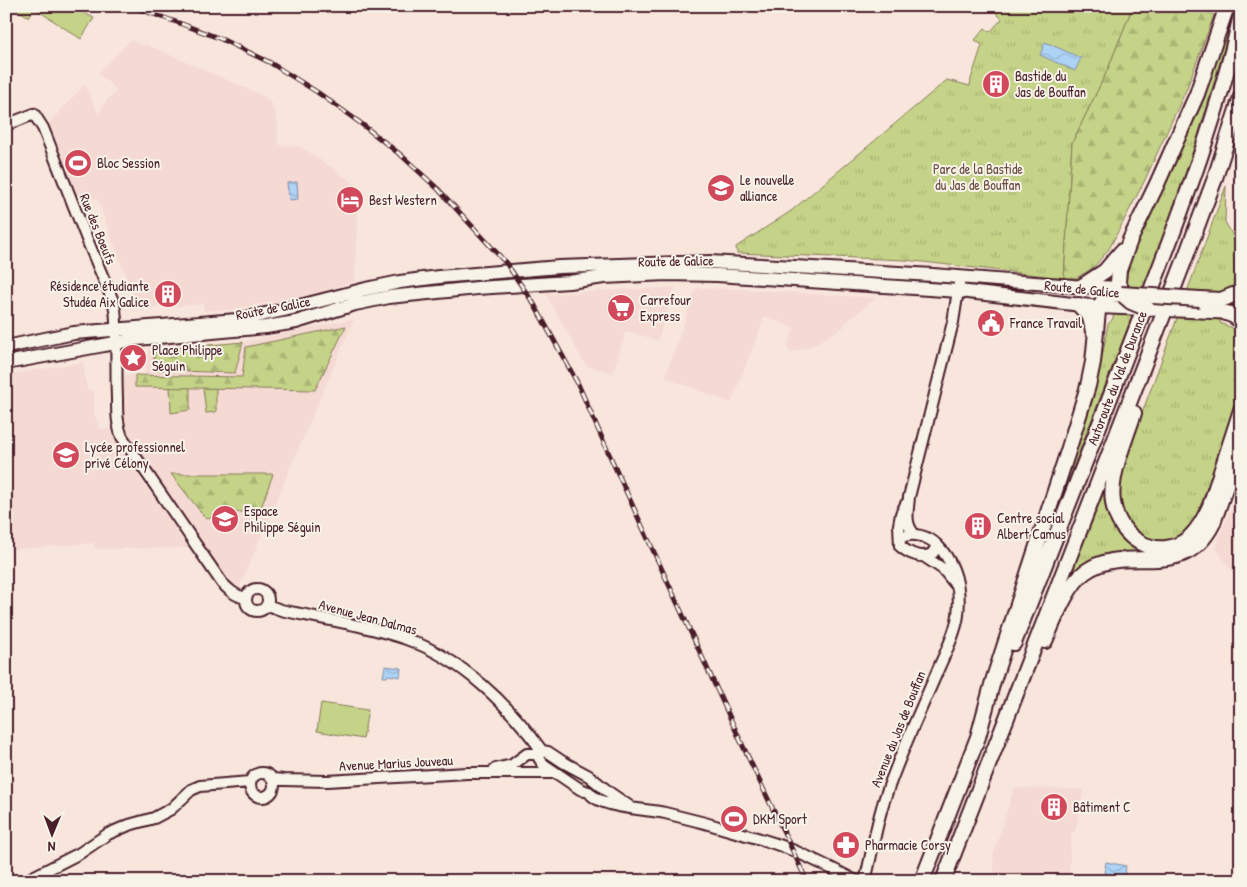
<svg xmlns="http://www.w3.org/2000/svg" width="1247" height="887" font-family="'Patrick Hand',sans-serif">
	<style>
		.built { fill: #f5d9d3 }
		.grass { fill: url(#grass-tufts); stroke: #877959 }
		.forest { fill: url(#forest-firs); stroke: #877959 }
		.garden { fill: #c4d387; stroke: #877959 }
		.water { fill: url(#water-waves); stroke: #858ba5 }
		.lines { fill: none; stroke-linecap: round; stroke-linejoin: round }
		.minor-casing { stroke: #4a1f2b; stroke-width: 14 }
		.major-casing { stroke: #4a1f2b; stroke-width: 16 }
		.highway-casing { stroke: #4a1f2b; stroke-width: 18 }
		.minor { stroke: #f7f3e8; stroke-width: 10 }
		.major { stroke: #f7f3e8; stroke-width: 12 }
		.highway { stroke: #f7f3e8; stroke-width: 14 }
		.rail-casing { stroke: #4a1f2b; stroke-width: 5 }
		.rail { stroke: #f7f3e8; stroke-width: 3; stroke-dasharray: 9; stroke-linecap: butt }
		.highway-bridge-casing { stroke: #4a1f2b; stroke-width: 18; stroke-linecap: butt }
		.highway-bridge { stroke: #f7f3e8; stroke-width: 14 }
		.labels { text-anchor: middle; stroke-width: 4; stroke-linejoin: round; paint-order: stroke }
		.poi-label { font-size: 14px; fill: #4a1f2b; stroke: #f7f3e8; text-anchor: start }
		.park-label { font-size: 14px; fill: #684c42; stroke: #f7f3e8 }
		.street-label { font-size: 14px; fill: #4a1f2b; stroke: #f7f3e8 }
	</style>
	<defs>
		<pattern id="grass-tufts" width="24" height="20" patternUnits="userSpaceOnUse" patternTransform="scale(1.25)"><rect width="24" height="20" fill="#c4d387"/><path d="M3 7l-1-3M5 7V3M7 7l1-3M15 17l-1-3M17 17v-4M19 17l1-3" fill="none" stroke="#aab575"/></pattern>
		<pattern id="forest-firs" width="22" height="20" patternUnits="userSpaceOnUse" patternTransform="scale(1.25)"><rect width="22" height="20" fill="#c4d387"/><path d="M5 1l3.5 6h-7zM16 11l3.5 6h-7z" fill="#aab575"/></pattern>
		<pattern id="water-waves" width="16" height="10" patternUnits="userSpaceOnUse" patternTransform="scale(1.25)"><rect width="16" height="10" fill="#add3f6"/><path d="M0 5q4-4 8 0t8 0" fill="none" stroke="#96b5d3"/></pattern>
	</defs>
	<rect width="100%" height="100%" fill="#f8e6dd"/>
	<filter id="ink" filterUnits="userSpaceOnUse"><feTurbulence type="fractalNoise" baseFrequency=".02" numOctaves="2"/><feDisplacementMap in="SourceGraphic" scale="10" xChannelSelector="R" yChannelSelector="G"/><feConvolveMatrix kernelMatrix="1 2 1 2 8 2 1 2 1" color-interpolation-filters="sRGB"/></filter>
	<g filter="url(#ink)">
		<!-- built -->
		<path class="built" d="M131,40L144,46L145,44L263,96L270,102L275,111L277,120L278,121V145L300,146L358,186L355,281L318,293L292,299L234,309L204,311L203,304L138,309L97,198L77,201L49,125V123L85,84L98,113L100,112L105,102L117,90L98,73Z
			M675,287L658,340L626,331L613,373L588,366L583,361L546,294Z
			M696,288L742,289L876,298L844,324V327L813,345L790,353L787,347L794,328L765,316L731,403L665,377Z
			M354,319L236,595L126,443L116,376L145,374L149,346L243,342Z
			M83,362L87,390H94V413L100,429H109L142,481L167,516L188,548L95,549L94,543L6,550V375Z
			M1241,485V585L1215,547Z
			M1014,788L1084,789L1075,832L1071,833L1069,881H995L993,856Z"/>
		<!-- grass -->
		<path class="grass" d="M1001,6H1133L1108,69L1072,143L1064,278L905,260L737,253L736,247L791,211L947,80L970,86L971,79L982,45L975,40L985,28L990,32L1002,19L996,13Z
			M1227,27L1230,28L1197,139L1161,243L1047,533L1101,363L1108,324L1112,320L1127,277V267L1193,119Z
			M1226,186L1225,222L1241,249V283L1233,284L1220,323L1235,329L1241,336L1240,384L1226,435L1196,518L1184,535L1164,542L1156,554L1124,555L1067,584L1108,482L1125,459Z
			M170,386H190V410L171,413Z
			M203,388H216V412L206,413Z"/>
		<!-- forest -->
		<path class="forest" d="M1133,6H1192L1214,15L1187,88L1144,182L1109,249L1093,268L1076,278H1064L1072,143L1108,69Z
			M346,326L315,390L135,387V375L242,377L246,347Z
			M243,342L235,373L154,370V350Z
			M171,474H273L261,508L206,519Z"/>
		<!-- garden -->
		<path class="garden" d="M11,6H70L94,18L81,39L34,8L29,17Z
			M321,703L368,710L363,739L317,731Z"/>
		<!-- water -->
		<path class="water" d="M1045,42L1081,58L1075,71L1040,55Z
			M297,182L298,199L289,200L287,183Z
			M385,666L401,668L400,677L388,675L387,677H383Z
			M1106,862L1126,866L1125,876L1104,873Z"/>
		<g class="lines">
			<!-- minor casing -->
			<g class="minor-casing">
				<path id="minor" d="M6,125L34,114L43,128L88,242L113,301C117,312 116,324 116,336C117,357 116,377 117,398C117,412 117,425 122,437L222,583C229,590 235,596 246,598
					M915,535C904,524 908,511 909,497L953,322L959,284
					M900,538C911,531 928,536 937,545L933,553C923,560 909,554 900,546L899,525L901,514L906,504
					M925,557L943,569L956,585
					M246 600a11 11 0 1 1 22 0a11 11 0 1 1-22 0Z
					M267,605L281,610C322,619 366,625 406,639C461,658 509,705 542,751
					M538,754L539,758L543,764L580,789L585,791L589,792C599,808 646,809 665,813C691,819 717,826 743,834C757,838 772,842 787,848C810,857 833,869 856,881
					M538,754L542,751L548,752L563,762L589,776L610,793L629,806
					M495,769L512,765L527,754H538
					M250 785a12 12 0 1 1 24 0a12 12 0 1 1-24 0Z
					M273,779L284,780L327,781L467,773H555
					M25,881L80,853L108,834L129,825L154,818L171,809L191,790L200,786L250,782
					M865,881C873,851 876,821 887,792C901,751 920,712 937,672C944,655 956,633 958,615C961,588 956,564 937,545"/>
			</g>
			<!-- major casing -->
			<g class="major-casing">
				<path id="major" d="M6,347L74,333L237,320L284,310L366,289L400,282L439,277L559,267L710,262L933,275L1073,286L1122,288
					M6,363L137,339L266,327L296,322L355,304L389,297L477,288L569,282L604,277L666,274L717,275L959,291L1099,307L1235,313"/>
			</g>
			<!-- highway casing -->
			<g class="highway-casing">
				<path id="highway" d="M1082,286L1105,271L1122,251
					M1200,299L1221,300L1233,295
					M1079,305L1090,317L1093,331
					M1226,313L1232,315L1241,321
					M1134,413C1126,439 1109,475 1113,502C1118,539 1158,563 1189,538C1199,529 1205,517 1210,506L1241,410
					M1045,641C1054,621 1067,585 1085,572C1126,541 1182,585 1213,523L1241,443
					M1014,643C1059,528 1105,413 1148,298C1184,205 1219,112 1241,15
					M997,743L1183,264L1214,181L1241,97
					M922,881L978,737L993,681L1068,451L1088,386L1093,362L1098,311L1102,302L1107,298L1111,295L1121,294L1118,282L1119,270L1130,240L1157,184L1197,94L1227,6
					M943,881L1000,735"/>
			</g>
			<!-- minor -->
			<use href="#minor" class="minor"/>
			<!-- major -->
			<use href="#major" class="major"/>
			<!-- highway -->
			<use href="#highway" class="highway"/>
			<!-- rail casing -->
			<g class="rail-casing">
				<path id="rail" d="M130,6L182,24L221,39L269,62L317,92L359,122L402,156L438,189L506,263L534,304L578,384L614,465L742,744L807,881"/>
			</g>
			<!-- rail -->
			<use href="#rail" class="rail"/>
			<!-- highway-bridge casing -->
			<g class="highway-bridge-casing">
				<path id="highway-bridge" d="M1121,294L1200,299
					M1124,296L1131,302L1148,309"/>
			</g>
			<!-- highway-bridge -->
			<use href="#highway-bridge" class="highway-bridge"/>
		</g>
	</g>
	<!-- icons -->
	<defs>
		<g id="building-disc" transform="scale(1.4375)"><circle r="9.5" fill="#d1495b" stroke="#f7f3e8"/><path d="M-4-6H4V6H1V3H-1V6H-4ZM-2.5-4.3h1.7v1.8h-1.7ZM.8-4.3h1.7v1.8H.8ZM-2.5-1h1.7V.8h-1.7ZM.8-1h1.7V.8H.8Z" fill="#fff"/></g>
		<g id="stadium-disc" transform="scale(1.4375)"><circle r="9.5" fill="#d1495b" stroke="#f7f3e8"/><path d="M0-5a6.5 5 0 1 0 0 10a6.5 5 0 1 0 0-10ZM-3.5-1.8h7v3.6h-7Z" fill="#fff"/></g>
		<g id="school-disc" transform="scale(1.4375)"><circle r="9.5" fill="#d1495b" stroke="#f7f3e8"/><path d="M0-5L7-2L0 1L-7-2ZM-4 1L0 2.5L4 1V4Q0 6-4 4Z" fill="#fff"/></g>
		<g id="hotel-disc" transform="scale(1.4375)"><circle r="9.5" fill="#d1495b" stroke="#f7f3e8"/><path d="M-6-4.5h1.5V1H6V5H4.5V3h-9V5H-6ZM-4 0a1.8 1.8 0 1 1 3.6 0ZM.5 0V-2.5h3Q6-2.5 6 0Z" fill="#fff"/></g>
		<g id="supermarket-disc" transform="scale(1.4375)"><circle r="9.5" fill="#d1495b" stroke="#f7f3e8"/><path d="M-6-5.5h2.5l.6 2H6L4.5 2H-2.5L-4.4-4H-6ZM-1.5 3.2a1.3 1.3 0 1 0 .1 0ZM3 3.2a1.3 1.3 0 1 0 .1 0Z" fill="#fff"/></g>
		<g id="civic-disc" transform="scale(1.4375)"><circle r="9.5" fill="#d1495b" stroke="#f7f3e8"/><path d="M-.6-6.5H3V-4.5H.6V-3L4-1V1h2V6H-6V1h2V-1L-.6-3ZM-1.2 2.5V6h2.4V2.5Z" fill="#fff"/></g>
		<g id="sight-disc" transform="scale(1.4375)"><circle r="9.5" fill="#d1495b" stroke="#f7f3e8"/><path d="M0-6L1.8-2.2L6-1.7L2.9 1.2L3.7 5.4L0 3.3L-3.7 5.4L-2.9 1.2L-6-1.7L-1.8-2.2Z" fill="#fff"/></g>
		<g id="university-disc" transform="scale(1.4375)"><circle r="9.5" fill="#d1495b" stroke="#f7f3e8"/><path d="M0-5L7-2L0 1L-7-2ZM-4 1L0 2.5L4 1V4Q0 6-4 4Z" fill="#fff"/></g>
		<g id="pharmacy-disc" transform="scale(1.4375)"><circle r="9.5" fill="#d1495b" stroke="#f7f3e8"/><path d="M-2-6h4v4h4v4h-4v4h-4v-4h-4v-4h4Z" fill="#fff"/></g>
	</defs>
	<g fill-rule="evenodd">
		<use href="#building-disc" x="996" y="84"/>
		<use href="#stadium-disc" x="78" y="163"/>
		<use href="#school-disc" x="721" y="188"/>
		<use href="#hotel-disc" x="350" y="200"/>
		<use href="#building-disc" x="168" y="294"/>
		<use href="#supermarket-disc" x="621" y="308"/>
		<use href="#civic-disc" x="991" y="323"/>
		<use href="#sight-disc" x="133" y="358"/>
		<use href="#school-disc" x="66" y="455"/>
		<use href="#university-disc" x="225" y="519"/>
		<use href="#building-disc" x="978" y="526"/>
		<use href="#building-disc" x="1054" y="807"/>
		<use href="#stadium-disc" x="734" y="819"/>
		<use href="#pharmacy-disc" x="846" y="845"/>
	</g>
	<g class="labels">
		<!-- poi labels -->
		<g class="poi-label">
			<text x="1015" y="81">Bastide du<tspan x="1015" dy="16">Jas de Bouffan</tspan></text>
			<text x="97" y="168">Bloc Session</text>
			<text x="740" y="185">Le nouvelle<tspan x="740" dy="16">alliance</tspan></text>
			<text x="369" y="205">Best Western</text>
			<text x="149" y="291" text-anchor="end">Résidence étudiante<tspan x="149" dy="16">Studéa Aix Galice</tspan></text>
			<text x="640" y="305">Carrefour<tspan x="640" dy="16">Express</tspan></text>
			<text x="1010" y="328">France Travail</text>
			<text x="152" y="355">Place Philippe<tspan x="152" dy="16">Séguin</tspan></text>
			<text x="85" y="452">Lycée professionnel<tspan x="85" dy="16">privé Célony</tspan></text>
			<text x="244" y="516">Espace<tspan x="244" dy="16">Philippe Séguin</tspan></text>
			<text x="997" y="523">Centre social<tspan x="997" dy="16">Albert Camus</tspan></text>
			<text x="1073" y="812">Bâtiment C</text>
			<text x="753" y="824">DKM Sport</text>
			<text x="865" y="850">Pharmacie Corsy</text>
		</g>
		<!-- park labels -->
		<g class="park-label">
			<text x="978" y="174">Parc de la Bastide<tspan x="978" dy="16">du Jas de Bouffan</tspan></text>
		</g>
		<!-- street labels -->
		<g class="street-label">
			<text transform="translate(98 229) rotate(68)" y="5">Rue des Boeufs</text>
			<text transform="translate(676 261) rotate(-1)" y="5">Route de Galice</text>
			<text transform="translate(1082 289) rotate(6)" y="5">Route de Galice</text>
			<text transform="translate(273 308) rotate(-11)" y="5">Route de Galice</text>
			<text transform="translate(1117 378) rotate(-69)" y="5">Autoroute du Val de Durance</text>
			<text transform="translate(368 617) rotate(15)" y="5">Avenue Jean Dalmas</text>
			<text transform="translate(898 729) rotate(-68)" y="5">Avenue du Jas de Bouffan</text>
			<text transform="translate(396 763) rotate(-3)" y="5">Avenue Marius Jouveau</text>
		</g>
	</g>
	<!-- margin -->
	<rect width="1247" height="887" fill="none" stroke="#f7f3e8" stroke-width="25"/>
	<rect x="12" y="12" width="1222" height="862" fill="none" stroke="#4a1f2b" stroke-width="2" filter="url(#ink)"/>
	<!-- north arrow -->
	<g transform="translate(52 834) rotate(181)" stroke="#f7f3e8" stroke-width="4" paint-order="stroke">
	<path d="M0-4L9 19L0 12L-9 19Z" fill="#4a1f2b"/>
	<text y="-8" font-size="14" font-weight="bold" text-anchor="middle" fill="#4a1f2b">N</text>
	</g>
</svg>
